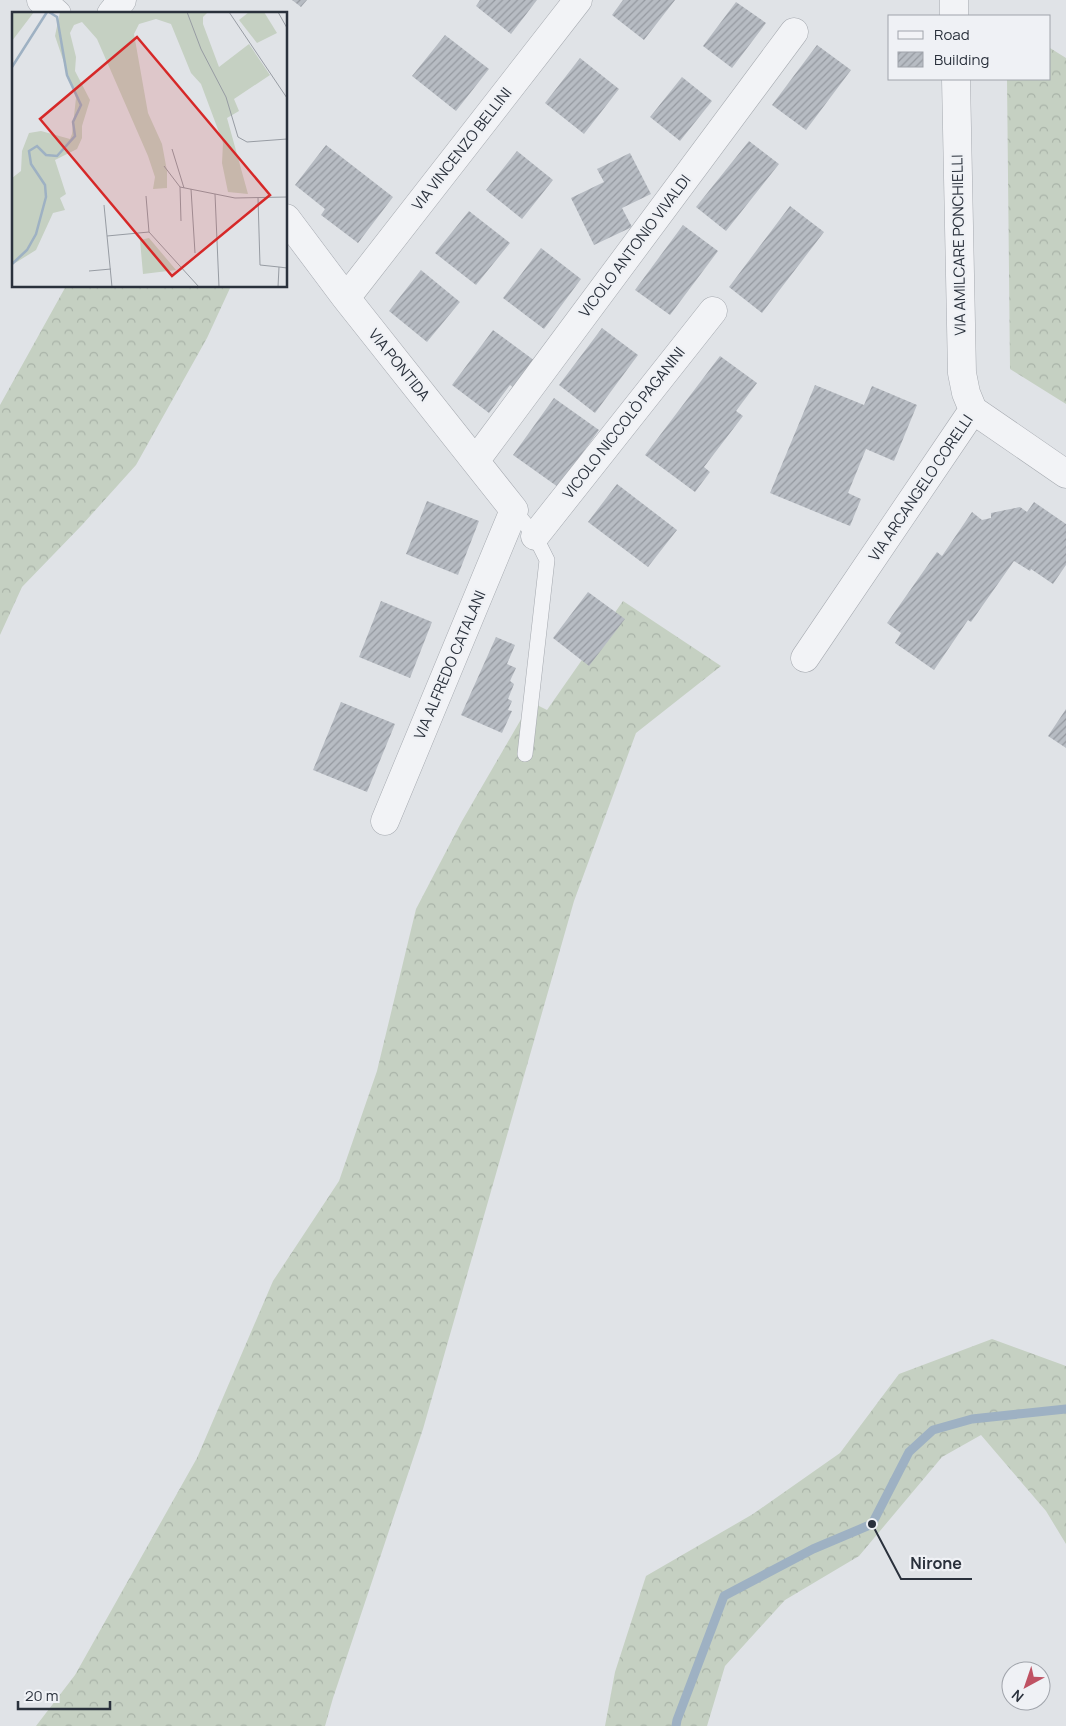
<svg xmlns="http://www.w3.org/2000/svg" width="1066" height="1726" font-family="Manrope,sans-serif">
	<style>
		.forest { fill: url(#forest-crowns) }
		.lines { fill: none; stroke-linecap: round; stroke-linejoin: round }
		.stream { stroke: #9eb1c3; stroke-width: 9 }
		.building { fill: url(#building-hatch) }
		.service-casing { stroke: #a6aab0; stroke-width: 16 }
		.minor-casing { stroke: #a6aab0; stroke-width: 29 }
		.service { stroke: #f2f3f6; stroke-width: 15 }
		.minor { stroke: #f2f3f6; stroke-width: 28 }
		.labels { text-anchor: middle; stroke-width: 4.5; stroke-linejoin: round; paint-order: stroke }
		.street-label { font-size: 15px; fill: #2a313c; stroke: #eff1f5 }
		.inset-river { fill: none; stroke: #9eb1c3; stroke-width: 2.5 }
		.inset-road { fill: none; stroke: #979ca3; stroke-width: 1 }
		.view { fill: #d62828; fill-opacity: 0.15; stroke: #d62828; stroke-width: 2.5 }
		.inset-edge { fill: none; stroke: #2a313c; stroke-width: 2.5 }
		.leader { fill: none; stroke: #2a313c; stroke-width: 2 }
		.callout-dot { fill: #2a313c; stroke: #eff1f5; stroke-width: 2 }
		.callout-label { font-size: 16px; text-anchor: middle; font-weight: bold; fill: #2a313c; stroke: #eff1f5; stroke-width: 4.5; stroke-linejoin: round; paint-order: stroke }
	</style>
	<defs>
		<pattern id="forest-crowns" width="20" height="18" patternUnits="userSpaceOnUse" patternTransform="scale(1.25)"><rect width="20" height="18" fill="#c5d0c2"/><path d="M2 6a3 3 0 1 1 6 0M12 15a3 3 0 1 1 6 0" fill="none" stroke="#a9b3a8"/></pattern>
		<pattern id="building-hatch" width="6" height="6" patternUnits="userSpaceOnUse" patternTransform="scale(1.25)"><rect width="6" height="6" fill="#b7bcc3"/><path d="M-1 1l2-2M0 6l6-6M5 7l2-2" fill="none" stroke="#9599a0"/></pattern>
	</defs>
	<rect width="100%" height="100%" fill="#e0e3e7"/>
	<!-- forest -->
	<path class="forest" d="M1050,48L1066,58V404L1010,369L1007,79H1050Z
		M66,286H231L207,338L136,465L82,525L22,587L0,635V405Z
		M623,601L721,666L636,733L574,901L423,1429L333,1698L325,1726H36L75,1675L197,1458L273,1281L339,1181L377,1071L416,909L462,821L531,702L547,710Z
		M992,1339L1066,1366V1544L1046,1511L981,1435L942,1457L859,1556L785,1600L725,1666L707,1726H605L615,1672L646,1576L753,1514L840,1453L899,1374Z"/>
	<g class="lines">
		<!-- stream -->
		<path class="stream" d="M676,1726L677,1720L724,1596L813,1549L872,1524L909,1452L933,1430L972,1419L1066,1409"/>
	</g>
	<!-- building -->
	<path class="building" d="M292,0H307L301,7Z
		M480,0H537L511,34L476,6Z
		M623,0H675L644,40L612,15Z
		M736,2L766,23L732,68L703,46Z
		M445,35L489,69L456,111L412,76Z
		M817,45L851,70L806,130L772,105Z
		M580,58L619,89L584,134L545,103Z
		M682,77L712,101L680,141L650,117Z
		M749,141L779,164L726,231L696,207Z
		M326,145L393,197L358,243L321,215L325,209L295,185Z
		M517,151L553,180L522,219L486,190Z
		M630,153L651,194L622,208L632,227L594,245L571,198L604,182L597,169Z
		M790,206L824,232L762,313L729,287Z
		M469,211L510,243L476,285L435,253Z
		M683,225L718,251L670,315L635,290Z
		M541,248L581,279L544,329L503,298Z
		M421,270L460,302L427,342L389,311Z
		M602,328L638,355L595,413L559,385Z
		M493,330L535,361L514,388L510,385L489,413L452,385Z
		M720,356L757,383L736,411L743,416L704,467L710,472L695,492L645,455Z
		M815,385L864,405L872,386L917,405L894,461L866,449L848,493L861,499L850,526L770,493Z
		M554,398L599,430L558,487L513,455Z
		M617,484L677,530L648,567L588,522Z
		M427,501L479,521L458,575L406,554Z
		M1034,502L1066,524V565L1053,584L1031,569L1030,571L1014,561L971,622L968,620L934,670L895,643L901,633L887,623L937,552L942,556L972,512L982,520L991,518V513L1020,507L1027,512Z
		M588,592L625,619L589,666L553,638Z
		M381,601L432,622L410,678L359,657Z
		M496,637L515,645L507,664L516,668L510,681L514,684L508,699L512,701L508,710L512,711L502,733L461,715Z
		M341,702L395,724L367,792L313,770Z
		M1066,709V748L1048,736Z"/>
	<g class="lines">
		<!-- service casing -->
		<g class="service-casing">
			<path id="service" d="M514,510L535,536L547,560L525,754"/>
		</g>
		<!-- minor casing -->
		<g class="minor-casing">
			<path id="minor" d="M41,0L57,14
				M954,0V16
				M111,14L122,0
				M956,79L962,373L966,393L973,410
				M286,218L346,298L514,510L385,821
				M346,298L578,0
				M973,410L1066,474
				M476,460L794,32
				M535,536L713,311
				M805,658L973,410"/>
		</g>
		<!-- service -->
		<use href="#service" class="service"/>
		<!-- minor -->
		<use href="#minor" class="minor"/>
	</g>
	<g class="labels">
		<!-- street labels -->
		<g class="street-label">
			<text transform="translate(462 149) rotate(-52)" y="5">VIA VINCENZO BELLINI</text>
			<text transform="translate(959 245) rotate(-91)" y="5">VIA AMILCARE PONCHIELLI</text>
			<text transform="translate(635 246) rotate(-53)" y="5">VICOLO ANTONIO VIVALDI</text>
			<text transform="translate(399 365) rotate(51)" y="5">VIA PONTIDA</text>
			<text transform="translate(624 423) rotate(-52)" y="5">VICOLO NICCOLÒ PAGANINI</text>
			<text transform="translate(921 488) rotate(-56)" y="5">VIA ARCANGELO CORELLI</text>
			<text transform="translate(450 665) rotate(-67)" y="5">VIA ALFREDO CATALANI</text>
		</g>
	</g>
	<!-- overview -->
	<g transform="translate(12 12)">
		<rect width="275" height="275" fill="#e0e3e7"/>
		<path d="M237,0H252L265,21L245,31L227,8Z" fill="#c5d0c2"/>
		<path d="M0,0H22L0,29ZM48,0L195,1L191,5V12L207,55L237,32L258,63L222,87L227,99L215,106L236,182L216,180L210,151L211,131L189,72L179,61L159,12L144,7L127,12L122,22L136,101L150,132L155,159V176L141,177L143,165L136,144L85,27L70,10L62,13L58,21L64,45L63,59L78,88L70,114V126L65,137L43,148L54,182L48,186L53,198L41,201L24,238L0,253V166L9,159L10,139L17,121L29,119L58,127L60,122L64,86L43,24ZM137,226L164,258L131,262L128,228Z" fill="#c5d0c2"/>
		<path class="inset-river" d="M0,55L35,0M0,252L15,238L24,222L34,185L33,173L19,152L17,139L25,134L34,143L45,144L63,124L61,110L69,93L55,63L45,5L37,0"/>
		<path class="inset-road" d="M175,0L189,37L214,85L226,125L235,130L275,127M217,0L275,86M266,0L275,16M160,137L172,176M152,154L168,175L223,186L275,185M168,175L169,209M179,177L183,241M203,182L207,275M134,184L137,220M246,186L248,253L267,255M92,193L100,275M137,220L187,275M95,224L137,220M77,259L99,257M266,275L267,255L275,256"/>
		<path class="view" d="M125,25L258,183L160,264L28,107Z"/>
		<rect width="275" height="275" class="inset-edge"/>
	</g>
	<!-- callouts -->
	<path class="leader" d="M872 1524L901 1579H972"/>
	<circle class="callout-dot" cx="872" cy="1524" r="5"/>
	<g class="callout-label">
		<text x="936" y="1569">Nirone</text>
	</g>
	<!-- legend -->
	<rect x="888" y="15" width="162" height="65" fill="#eff1f5" stroke="#a0a4ab"/>
	<rect x="898" y="31" width="25" height="8" fill="#f2f3f6" stroke="#a0a4ab"/>
	<text x="934" y="40" font-size="15" fill="#2a313c">Road</text>
	<rect x="898" y="52" width="25" height="15" fill="url(#building-hatch)" stroke="#a0a4ab"/>
	<text x="934" y="65" font-size="15" fill="#2a313c">Building</text>
	<!-- north arrow -->
	<g transform="translate(1026 1686) rotate(220)"><circle r="24" fill="#eff1f5" stroke="#a0a4ab"/>
	<path d="M0-4L9 19L0 12L-9 19Z" fill="#bf5263"/>
	<text y="-8" font-size="14" font-weight="bold" text-anchor="middle" fill="#2a313c">N</text>
	</g>
	<!-- scale -->
	<path d="M18 1701v8h92v-8" fill="none" stroke="#2a313c" stroke-width="2.5"/>
	<text x="25" y="1701" font-size="15" fill="#2a313c" stroke="#eff1f5" stroke-width="4" paint-order="stroke">20 m</text>
</svg>
